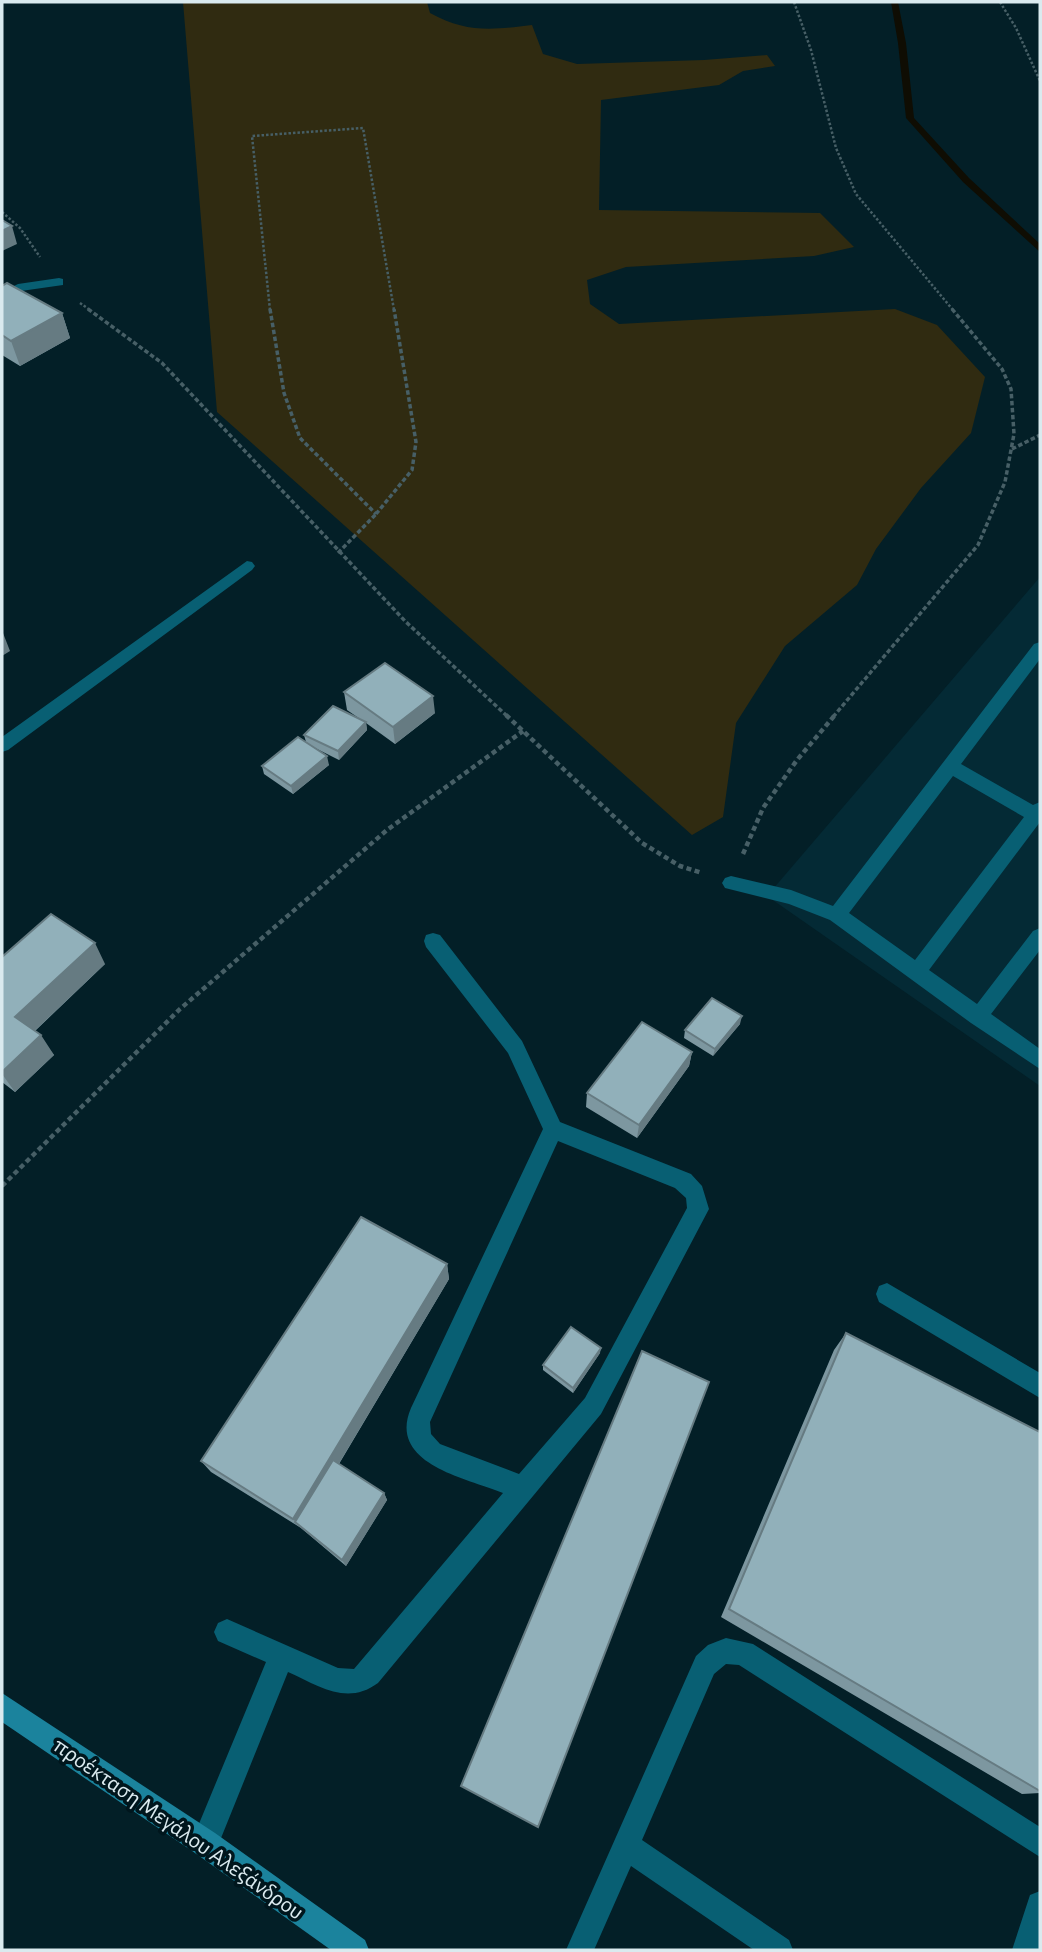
<svg xmlns="http://www.w3.org/2000/svg" width="1042" height="1952" font-family="'Alegreya Sans',sans-serif">
	<style>
		.built { fill: #042a35 }
		.green { fill: #302b11 }
		.lines { fill: none; stroke-linecap: round; stroke-linejoin: round }
		.stream { fill: #0f0d03; fill-rule: evenodd }
		.path-far2 { stroke: #475f66; stroke-width: 2.5; stroke-dasharray: 2.5 2; stroke-linecap: butt }
		.path-far1 { stroke: #475f66; stroke-width: 3.5; stroke-dasharray: 4.5 2.5; stroke-linecap: butt }
		.path { stroke: #475f66; stroke-width: 4.5; stroke-dasharray: 5 3.5; stroke-linecap: butt }
		.service { fill: #085f73; fill-rule: evenodd }
		.secondary { fill: #1b839d; fill-rule: evenodd }
		.wall { fill: #7d97a0 }
		.shaded-wall { fill: #667b82 }
		.building { fill: #91b0ba; stroke: #667b82; stroke-width: 2 }
		.labels { text-anchor: middle; stroke-width: 7; stroke-linejoin: round; paint-order: stroke }
		.near-street-label { font-size: 23px; fill: #daeaef; stroke: #00161d }
	</style>
	<rect width="100%" height="100%" fill="#031f27"/>
	<!-- built -->
	<path class="built" d="M1040,577V1086L767,896Z"/>
	<!-- green -->
	<path class="green" d="M183,2H427L430,13C466,33 492,30 532,25L543,54L577,64L704,60L767,55L775,66L743,71L719,85L601,100L599,210L820,213L854,247L814,256L626,267L587,280L590,304L619,324L895,309L937,325L985,377L971,433L921,488L876,549L857,585L785,646L736,723L723,817L692,835L217,412Z"/>
	<g class="lines">
		<!-- stream -->
		<path class="stream" d="M891,2H898L906,43L914,118L969,178L1040,244V252L963,182L906,118L898,43Z"/>
		<!-- path-far2 -->
		<path class="path-far2" d="M794,2L811,50L836,148L856,194L953,310
			M1000,2L1016,28L1040,81
			M2,212L20,228L40,257
			M80,303L90,310
			M270,310L252,136L363,128L394,310"/>
		<!-- path-far1 -->
		<path class="path-far1" d="M88,309L162,363L405,621L508,717
			M270,309L284,393L300,438L376,514
			M1012,449L1040,435
			M376,514L412,470L416,442L394,309
			M338,553L376,514
			M833,717L978,545L1005,482L1014,434L1011,389L1002,369L952,309"/>
		<!-- path -->
		<path class="path" d="M506,715L642,843L680,866L702,873
			M743,854L763,808L797,760L835,715
			M2,1186L180,1009L387,830L523,731"/>
		<!-- service -->
		<path class="service" d="M59,278L63,279V285L21,291L2,301V292L18,284Z
			M247,561L252,562L255,566L252,570L8,750L2,752V737Z
			M1040,642V659L961,764L1033,805L1040,802V822L929,970L977,1004L1033,931L1040,928V950L991,1014L1040,1049V1069L971,1023L830,920L789,904L725,888L722,883L725,878L731,876L791,890L833,906L1034,644ZM953,776L1024,817L915,960L849,913Z
			M433,933L440,935L522,1041L560,1122L691,1174L702,1186L709,1209L601,1414L378,1683C347,1706 319,1686 288,1672L215,1853L205,1857L195,1853L191,1843L266,1662L218,1641L214,1632L218,1623L227,1619L338,1668L354,1669L503,1493C466,1478 387,1464 411,1408L543,1129L508,1053L426,947L424,941L426,935ZM558,1141L675,1188L686,1198L687,1208L585,1398L519,1474L440,1444L431,1434L430,1422Z
			M887,1283L1040,1373V1398L879,1302L876,1294L879,1286Z
			M726,1638L753,1644L1040,1827V1857L739,1665L726,1664L714,1674L642,1840L789,1940L793,1950H754L631,1866L594,1950H566L696,1656L708,1645Z
			M1040,1891V1950H1012L1030,1895Z"/>
		<!-- secondary -->
		<path class="secondary" d="M2,1693L215,1833L365,1940L369,1950H331L195,1853L2,1722Z"/>
	</g>
	<!-- wall -->
	<path class="wall" d="M2,286L62,313L70,338L20,366L2,355Z
		M344,692L435,713L395,744L366,723L367,730L339,760L315,748L329,765L293,794L264,774L262,766L306,742L304,735L360,719L347,710Z
		M2,957L105,964L35,1031L54,1055L15,1092L2,1082Z
		M740,1024L713,1056L684,1038L685,1030Z
		M692,1052L689,1066L637,1138L586,1107L587,1093Z
		M447,1264L449,1279L339,1464L384,1493L387,1500L346,1566L301,1528L211,1472L201,1461Z
		M846,1333L1040,1432V1793L1022,1794L721,1617L834,1350Z
		M600,1353L573,1393L543,1370V1365Z"/>
	<!-- shaded-wall -->
	<path class="shaded-wall" d="M12,226L17,244L2,251V231Z
		M62,313L70,338L20,366L11,341Z
		M3,633L10,651L2,656V634Z
		M433,696L435,713L395,744L393,727Z
		M366,722L367,730L339,760L338,751Z
		M327,756L329,765L293,794L291,786Z
		M95,943L105,964L28,1037L15,1017Z
		M742,1016L740,1024L713,1056L715,1049Z
		M41,1035L54,1055L15,1092L2,1074V1072Z
		M692,1052L689,1066L637,1138L639,1125Z
		M447,1264L449,1279L301,1527L293,1519Z
		M601,1348L600,1353L573,1393V1388Z
		M384,1493L387,1500L346,1566L342,1560Z"/>
	<!-- building -->
	<path class="building" d="M2,220L12,226L2,231Z
		M7,283L62,313L11,341L2,335V286Z
		M385,663L433,696L393,727L344,692Z
		M333,706L366,722L338,751L304,735Z
		M298,737L327,756L291,786L262,766Z
		M51,914L95,943L15,1017L41,1035L2,1072V957Z
		M712,998L742,1016L715,1049L685,1030Z
		M642,1022L692,1052L639,1125L587,1093Z
		M361,1217L447,1264L293,1519L201,1461Z
		M571,1327L601,1348L573,1388L543,1365Z
		M846,1333L1040,1432V1791L729,1609Z
		M642,1351L709,1382L538,1827L461,1786Z
		M333,1460L384,1493L342,1560L295,1522Z"/>
	<g class="labels">
		<!-- near-street labels -->
		<g class="near-street-label">
			<text transform="translate(179 1828) rotate(35)" y="8">προέκταση Μεγάλου Αλεξάνδρου</text>
		</g>
	</g>
	<!-- border -->
	<rect width="1042" height="1952" fill="none" stroke="#daeaef" stroke-width="7"/>
</svg>
